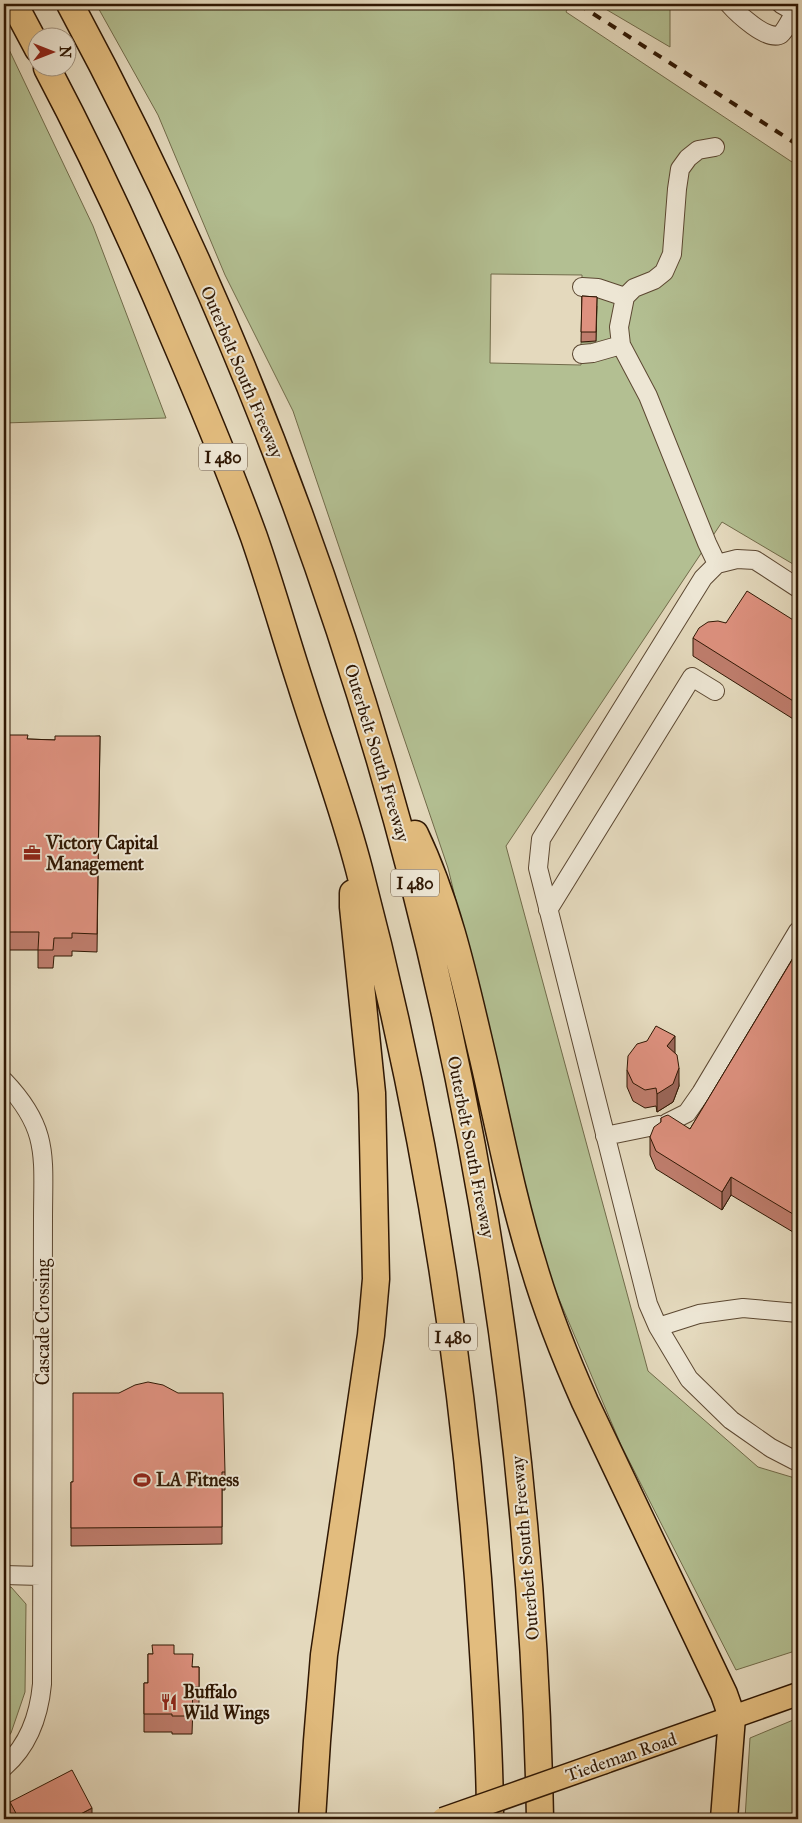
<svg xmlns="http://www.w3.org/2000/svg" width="802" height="1823" font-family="'IM FELL Great Primer',serif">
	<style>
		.green { fill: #b3bf92; stroke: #716b4a; fill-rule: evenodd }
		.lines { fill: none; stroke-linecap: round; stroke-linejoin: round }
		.minor-casing { stroke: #5c4832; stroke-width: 20 }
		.major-casing { stroke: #2f1703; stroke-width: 25 }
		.highway-casing { stroke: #2f1703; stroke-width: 29 }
		.minor { stroke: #ede6d4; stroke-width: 18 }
		.major { stroke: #e2bc7e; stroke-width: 22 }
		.highway { stroke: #e2bc7e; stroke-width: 26 }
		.rail { stroke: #2f1703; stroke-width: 4; stroke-dasharray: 9 9; stroke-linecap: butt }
		.major-bridge-casing { stroke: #2f1703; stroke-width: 25; stroke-linecap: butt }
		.major-bridge { stroke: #e2bc7e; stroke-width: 22 }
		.wall { fill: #bf7d6d; stroke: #2f1703 }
		.shaded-wall { fill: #9b6659; stroke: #2f1703 }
		.building { fill: #de917f; stroke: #2f1703 }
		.labels { text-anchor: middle; stroke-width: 4; stroke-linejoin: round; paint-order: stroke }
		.shield { fill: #ede6d4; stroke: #685542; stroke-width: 1 }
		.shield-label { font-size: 16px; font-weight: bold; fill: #2f1703 }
		.street-label { font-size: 18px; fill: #2f1703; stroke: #ede6d4 }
		.poi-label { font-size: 18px; font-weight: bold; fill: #2f1703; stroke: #ede6d4; text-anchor: start }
	</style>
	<rect width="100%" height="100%" fill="#e4d9bd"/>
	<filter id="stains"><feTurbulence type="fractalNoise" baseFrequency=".004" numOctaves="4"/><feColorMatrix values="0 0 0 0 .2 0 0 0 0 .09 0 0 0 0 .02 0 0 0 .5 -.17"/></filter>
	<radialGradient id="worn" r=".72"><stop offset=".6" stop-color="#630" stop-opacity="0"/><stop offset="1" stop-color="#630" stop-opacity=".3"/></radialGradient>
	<!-- green -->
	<path class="green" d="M96,4H570L566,12L798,166V567L722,522L506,846L648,1371L758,1467L798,1479V1650L736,1670L621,1445L545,1266L448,868L293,411L225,275L158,115ZM491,274L582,275V305L597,306L596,342H581V365L490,363Z
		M597,4H670V47Z
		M4,39L93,226L166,418L4,423Z
		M4,1587H11L26,1604L25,1692L11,1733L4,1742Z
		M798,1718V1819H745L750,1738Z"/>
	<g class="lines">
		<!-- minor casing -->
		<g class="minor-casing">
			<path id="minor" d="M729,4C736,12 768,43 781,34C786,30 793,14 798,8
				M781,4L795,12
				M715,147L698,150L688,158L680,169L677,189L672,254L664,272L654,280L634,288L625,297L619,327L621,345L648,396L707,543L717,564
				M582,287L598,288L625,297
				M582,354L593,353L621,345
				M798,588L755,560L737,559L717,564L703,578L541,839L538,868L648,1304L658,1327L689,1379L731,1420L771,1448L798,1462
				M548,910L692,677L715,691
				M4,1081C50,1129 43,1157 43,1219L42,1684C39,1716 28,1746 4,1767
				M667,1123L687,1113L701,1093L798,931
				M605,1136L659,1125
				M658,1327L699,1314L743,1308L798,1313
				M4,1575L41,1576"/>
		</g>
		<!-- major casing -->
		<g class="major-casing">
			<path id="major" d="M605,1762L798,1694"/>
		</g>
		<!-- highway casing -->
		<g class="highway-casing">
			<path id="highway" d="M14,4L38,49
				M70,4C372,564 528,1184 540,1819
				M47,68C94,157 136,248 175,341C203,406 230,471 254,537C271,586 285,636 301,685C320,746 343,807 359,869C425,1120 466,1377 482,1636C486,1697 490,1758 490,1819
				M415,834C449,905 465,982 483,1058C499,1127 512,1197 533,1264C547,1312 565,1357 585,1402L724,1694L732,1717L724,1819
				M312,1819L317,1741L324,1655L371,1335L376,1279L372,1093L353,907V893"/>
		</g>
		<!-- minor -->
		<use href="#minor" class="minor"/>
		<!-- major -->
		<use href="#major" class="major"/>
		<!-- highway -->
		<use href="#highway" class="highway"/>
		<!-- rail -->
		<path class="rail" d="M578,4L798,145"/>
		<!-- major-bridge casing -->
		<g class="major-bridge-casing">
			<path id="major-bridge" d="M443,1819L605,1762"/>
		</g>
		<!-- major-bridge -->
		<use href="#major-bridge" class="major-bridge"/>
	</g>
	<!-- wall -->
	<path class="wall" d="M582,296L597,297L596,341L581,342Z
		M726,623H798V722L693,656V638Z
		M4,735L28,739L55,740L100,736L97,952L72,951V956H54L53,968H38V950H4Z
		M798,950V1235L731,1195L722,1210L656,1169L650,1155V1137L661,1123V1118L690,1129Z
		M675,1053L679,1086L673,1102L657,1112L656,1106L645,1108L633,1101L627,1087V1070Z
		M119,1393L225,1472V1490H222V1544L71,1546V1482H73Z
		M148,1654H174L193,1667H199V1705H193L192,1734H172V1732H144V1683H148Z
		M10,1802L92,1819H10Z"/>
	<!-- shaded-wall -->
	<path class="shaded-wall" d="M675,1036V1054L667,1046Z
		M679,1068V1086L673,1102L657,1112V1094Z
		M731,1177V1195L722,1210V1192Z
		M92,1808V1819H71Z"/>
	<!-- building -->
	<path class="building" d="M582,296L597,297L596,332H581Z
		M747,591L798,623V704L693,638L699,628L708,622L718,621L726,623Z
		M4,735H28L27,739L55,740V736H100L97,934L72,933V938H54L53,950H38L39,932H4Z
		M798,950V1217L731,1177L722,1192L656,1151L650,1137L654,1127L661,1122V1118L665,1116L668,1115L690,1129Z
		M656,1026L675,1036L667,1046L677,1055L679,1068L673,1084L657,1094L656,1088L645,1090L633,1083L627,1070L628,1056L637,1044L647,1041Z
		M148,1382L163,1385L178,1393H223L225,1472H222V1527L71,1528V1482H73V1393H119L135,1385Z
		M152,1645H174V1654H193L192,1667H199V1687H193L192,1716H172V1714H144V1683H148V1654H153Z
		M72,1770L92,1808L71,1819H19L10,1802Z"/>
	<!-- icons -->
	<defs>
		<g id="office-bare" transform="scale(1.35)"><path d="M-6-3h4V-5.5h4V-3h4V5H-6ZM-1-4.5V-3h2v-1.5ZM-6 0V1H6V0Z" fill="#8f2418" stroke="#ede6d4" stroke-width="2.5" paint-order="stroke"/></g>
		<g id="stadium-bare" transform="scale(1.35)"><path d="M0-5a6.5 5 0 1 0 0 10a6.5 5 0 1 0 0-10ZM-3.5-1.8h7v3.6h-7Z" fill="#8f2418" stroke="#ede6d4" stroke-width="2.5" paint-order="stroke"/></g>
		<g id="restaurant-bare" transform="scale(1.35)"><path d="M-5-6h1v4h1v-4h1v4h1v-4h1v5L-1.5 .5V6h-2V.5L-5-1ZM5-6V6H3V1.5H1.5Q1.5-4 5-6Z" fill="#8f2418" stroke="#ede6d4" stroke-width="2.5" paint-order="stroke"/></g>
	</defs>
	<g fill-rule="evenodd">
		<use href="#office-bare" x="32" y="853"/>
		<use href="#stadium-bare" x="142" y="1480"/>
		<use href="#restaurant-bare" x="169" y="1702"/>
	</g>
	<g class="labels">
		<!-- shield labels -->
		<g class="shield">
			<rect x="199" y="443.5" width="48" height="27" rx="4"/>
			<rect x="391" y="869.5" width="48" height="27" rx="4"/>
			<rect x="429" y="1323.5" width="48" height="27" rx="4"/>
		</g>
		<g class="shield-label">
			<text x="223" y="463">I 480</text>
			<text x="415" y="889">I 480</text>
			<text x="453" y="1343">I 480</text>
		</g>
		<!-- street labels -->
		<g class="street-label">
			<text transform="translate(242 372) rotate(67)" y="6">Outerbelt South Freeway</text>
			<text transform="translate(377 753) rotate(73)" y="6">Outerbelt South Freeway</text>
			<text transform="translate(471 1147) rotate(79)" y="6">Outerbelt South Freeway</text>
			<text transform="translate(43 1322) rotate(-90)" y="6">Cascade Crossing</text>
			<text transform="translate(525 1548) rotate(-95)" y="6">Outerbelt South Freeway</text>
			<text transform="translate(621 1757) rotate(-19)" y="6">Tiedeman Road</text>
		</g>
		<!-- poi labels -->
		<g class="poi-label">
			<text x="46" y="849">Victory Capital<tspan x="46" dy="21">Management</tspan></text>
			<text x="156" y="1486">LA Fitness</text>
			<text x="183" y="1698">Buffalo<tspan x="183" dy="21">Wild Wings</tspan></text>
		</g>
	</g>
	<!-- margin -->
	<rect width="802" height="1823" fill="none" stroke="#e4d9bd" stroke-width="20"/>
	<rect x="5" y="5" width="792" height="1813" fill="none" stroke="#2f1703" stroke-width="2.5"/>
	<rect x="10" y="10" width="782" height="1803" fill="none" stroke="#2f1703"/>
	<!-- north arrow -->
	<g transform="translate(52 52) rotate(90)"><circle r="24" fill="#ede6d4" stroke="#a19380"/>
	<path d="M0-4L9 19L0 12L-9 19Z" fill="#8f2418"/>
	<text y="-8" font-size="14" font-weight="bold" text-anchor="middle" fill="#2f1703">N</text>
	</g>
	<rect width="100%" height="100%" filter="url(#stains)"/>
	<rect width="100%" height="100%" fill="url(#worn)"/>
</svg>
